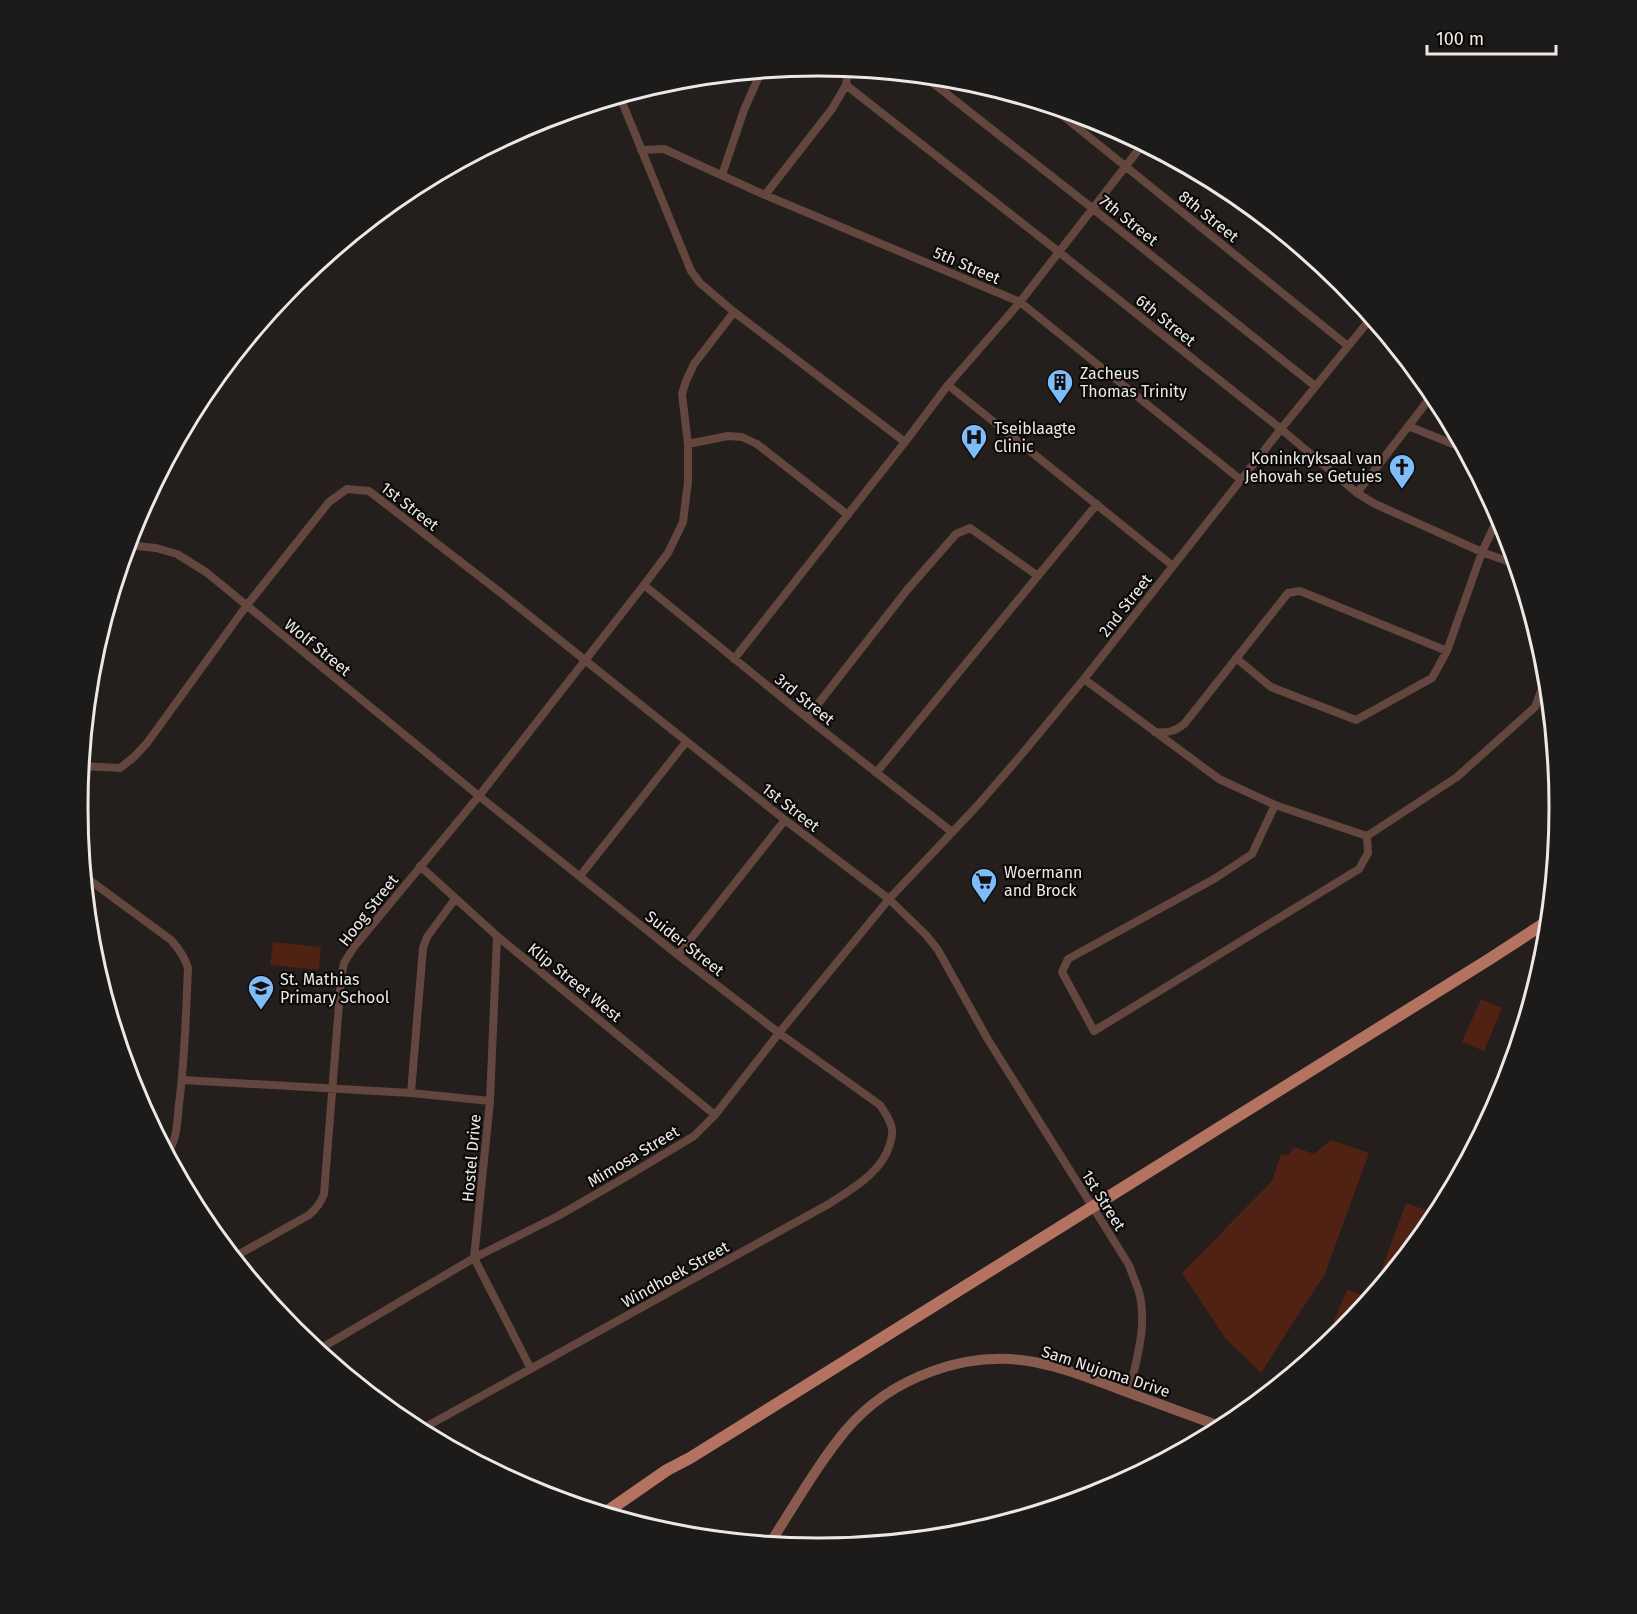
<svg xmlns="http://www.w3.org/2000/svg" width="1637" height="1614" font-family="'Fira Sans',sans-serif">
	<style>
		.green { fill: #502214 }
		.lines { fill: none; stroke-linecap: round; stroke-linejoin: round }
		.minor { stroke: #63463e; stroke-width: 8 }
		.secondary { stroke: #895b4e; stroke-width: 10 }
		.trunk { stroke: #b47260; stroke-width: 12 }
		.labels { text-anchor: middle; stroke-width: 4.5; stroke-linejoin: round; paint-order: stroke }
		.street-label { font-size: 16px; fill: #ece8e6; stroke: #0b0908 }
		.poi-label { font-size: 16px; fill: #ece8e6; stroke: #0b0908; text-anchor: start }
		.rim { fill: none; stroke: #ece8e6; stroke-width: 3 }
	</style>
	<rect width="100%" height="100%" fill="#241e1c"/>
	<!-- green -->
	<path class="green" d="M273,942L321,947L319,970L270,965Z
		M1481,999L1502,1008L1484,1051L1462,1042Z
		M1331,1140L1369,1153L1325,1274L1289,1329L1261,1373L1225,1338L1182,1273L1272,1181L1281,1154L1289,1155L1294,1147L1314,1154Z
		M1406,1203L1437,1214L1373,1293Z
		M1347,1290L1370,1297L1342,1331L1329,1342L1330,1330Z"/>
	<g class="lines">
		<!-- minor -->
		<path class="minor" d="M924,76L1092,208L1315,386
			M846,85L1059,252L1281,429L1357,493L1375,504L1482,552L1515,564
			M1052,107L1348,346
			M641,150L664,149L765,195L1020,302L1241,480
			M722,175L744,110L761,72
			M765,195L832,109L846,85L848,69
			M734,312L905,442
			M948,385L1173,566
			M1408,426L1463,448
			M688,444L728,436L742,437L757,444L848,515
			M1357,493L1433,394
			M127,545L156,548L177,554L206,572L479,796L678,955L779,1033L880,1105C885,1113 891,1120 892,1130C893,1135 891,1139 890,1144C882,1173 850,1190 827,1205L420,1430
			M644,585L807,718L952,832
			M1236,658L1271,687L1356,720L1432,678L1447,651L1482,552L1499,516
			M734,659L905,442L948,385L1020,302L1143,144
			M1084,679L1219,779L1275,805L1367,836
			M807,718L907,590L956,534L970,528L1038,576
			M1155,732C1168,733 1175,732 1185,723L1288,593L1300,591L1447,651
			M81,766L120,768L134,757L147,743L247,605L329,502L347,489L369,491L501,593L785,820L889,899L926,935L938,950L987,1038L1129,1265C1132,1274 1136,1283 1139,1292C1148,1325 1136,1361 1129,1393
			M876,773L1097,504
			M1275,805L1252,854L1214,879L1068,959L1062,972L1094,1031L1359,869L1368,853L1367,836
			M1367,836L1457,777L1535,707L1547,675
			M420,866L497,936L715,1115
			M84,876L171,940C179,949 185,957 188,968C186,1013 185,1059 179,1104C177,1121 178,1139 167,1153
			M580,876L686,742
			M497,936L490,1101L474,1258L531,1369
			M678,955L785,820
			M182,1080L411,1093L490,1101
			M411,1093L423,948L427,937L455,899
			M234,1257L309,1215C316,1209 321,1203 324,1194L341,979L344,963L354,947L479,796L644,585L668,553L683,522L688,482V444L682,394L686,381L694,364L734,312L700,283L691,271L620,97
			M318,1350L474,1258L558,1216L624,1178L694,1136L715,1115L779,1033L889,899L977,806L1022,754L1084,679L1281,429L1371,318"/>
		<!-- secondary -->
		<path class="secondary" d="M770,1543C795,1505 817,1465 846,1430C890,1378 966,1349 1034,1362C1062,1367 1089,1378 1116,1388C1151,1401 1187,1414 1222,1427"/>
		<!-- trunk -->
		<path class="trunk" d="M605,1513L667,1470L690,1458L1488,960L1548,921"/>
	</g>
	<!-- icons -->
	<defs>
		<g id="building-pin" transform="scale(1.35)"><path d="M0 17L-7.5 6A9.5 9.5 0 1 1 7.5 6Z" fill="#7dbef9" stroke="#0b0908"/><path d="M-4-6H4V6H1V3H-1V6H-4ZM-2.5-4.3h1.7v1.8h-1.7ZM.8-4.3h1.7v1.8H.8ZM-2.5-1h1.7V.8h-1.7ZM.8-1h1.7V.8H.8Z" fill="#111"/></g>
		<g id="hospital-pin" transform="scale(1.35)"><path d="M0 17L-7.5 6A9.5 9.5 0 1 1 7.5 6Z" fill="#7dbef9" stroke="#0b0908"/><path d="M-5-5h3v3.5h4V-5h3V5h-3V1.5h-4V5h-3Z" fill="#111"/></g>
		<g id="church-pin" transform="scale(1.35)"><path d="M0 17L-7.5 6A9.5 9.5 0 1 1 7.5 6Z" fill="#7dbef9" stroke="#0b0908"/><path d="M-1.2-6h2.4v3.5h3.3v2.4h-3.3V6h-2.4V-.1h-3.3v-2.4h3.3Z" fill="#111"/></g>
		<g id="supermarket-pin" transform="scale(1.35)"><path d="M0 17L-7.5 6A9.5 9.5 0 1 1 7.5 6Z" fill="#7dbef9" stroke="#0b0908"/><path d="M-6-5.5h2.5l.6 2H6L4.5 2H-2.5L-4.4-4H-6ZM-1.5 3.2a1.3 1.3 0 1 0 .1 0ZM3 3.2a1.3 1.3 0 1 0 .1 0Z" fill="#111"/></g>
		<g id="school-pin" transform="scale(1.35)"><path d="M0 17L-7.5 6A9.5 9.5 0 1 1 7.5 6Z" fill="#7dbef9" stroke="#0b0908"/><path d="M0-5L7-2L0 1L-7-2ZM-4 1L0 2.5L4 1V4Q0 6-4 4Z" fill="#111"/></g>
	</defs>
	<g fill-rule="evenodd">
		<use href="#building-pin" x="1060" y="382"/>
		<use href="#hospital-pin" x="974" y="437"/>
		<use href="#church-pin" x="1402" y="467"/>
		<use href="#supermarket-pin" x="984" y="881"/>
		<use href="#school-pin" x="261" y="988"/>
	</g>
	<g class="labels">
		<!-- street labels -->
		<g class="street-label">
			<text transform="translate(1209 216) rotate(39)" y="6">8th Street</text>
			<text transform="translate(1129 220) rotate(39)" y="6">7th Street</text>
			<text transform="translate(967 265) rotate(23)" y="6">5th Street</text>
			<text transform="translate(1166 320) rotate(39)" y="6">6th Street</text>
			<text transform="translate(410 506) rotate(38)" y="6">1st Street</text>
			<text transform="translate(1125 605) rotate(-52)" y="6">2nd Street</text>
			<text transform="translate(318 647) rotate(39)" y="6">Wolf Street</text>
			<text transform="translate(805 699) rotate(39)" y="6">3rd Street</text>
			<text transform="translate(791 807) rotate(38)" y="6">1st Street</text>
			<text transform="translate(368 910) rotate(-52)" y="6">Hoog Street</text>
			<text transform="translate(685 943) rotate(38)" y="6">Suider Street</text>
			<text transform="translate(575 982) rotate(39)" y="6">Klip Street West</text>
			<text transform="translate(633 1156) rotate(-31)" y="6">Mimosa Street</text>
			<text transform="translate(471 1158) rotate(-85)" y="6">Hostel Drive</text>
			<text transform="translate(1104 1200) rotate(58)" y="6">1st Street</text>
			<text transform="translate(675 1274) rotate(-29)" y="6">Windhoek Street</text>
			<text transform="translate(1106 1371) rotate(18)" y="6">Sam Nujoma Drive</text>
		</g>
		<!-- poi labels -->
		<g class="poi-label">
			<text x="1080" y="379">Zacheus<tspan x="1080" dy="18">Thomas Trinity</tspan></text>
			<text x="994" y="434">Tseiblaagte<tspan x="994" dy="18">Clinic</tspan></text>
			<text x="1382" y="464" text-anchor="end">Koninkryksaal van<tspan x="1382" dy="18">Jehovah se Getuies</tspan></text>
			<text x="1004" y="878">Woermann<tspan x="1004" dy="18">and Brock</tspan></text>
			<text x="280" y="985">St. Mathias<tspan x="280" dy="18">Primary School</tspan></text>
		</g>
	</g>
	<!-- crop -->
	<path d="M0 0H1637V1614H0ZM818 76H819A730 730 0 0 1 1549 806V808A730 730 0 0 1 819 1538H818A730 730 0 0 1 88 808V806A730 730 0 0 1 818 76Z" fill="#1d1b1a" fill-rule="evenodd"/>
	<path class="rim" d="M818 76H819A730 730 0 0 1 1549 806V808A730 730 0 0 1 819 1538H818A730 730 0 0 1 88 808V806A730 730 0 0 1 818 76Z"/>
	<!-- scale -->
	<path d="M1427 45v9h129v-9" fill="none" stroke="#ece8e6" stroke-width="3"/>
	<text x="1436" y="45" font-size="18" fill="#ece8e6" stroke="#0b0908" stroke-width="4.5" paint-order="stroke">100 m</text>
</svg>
